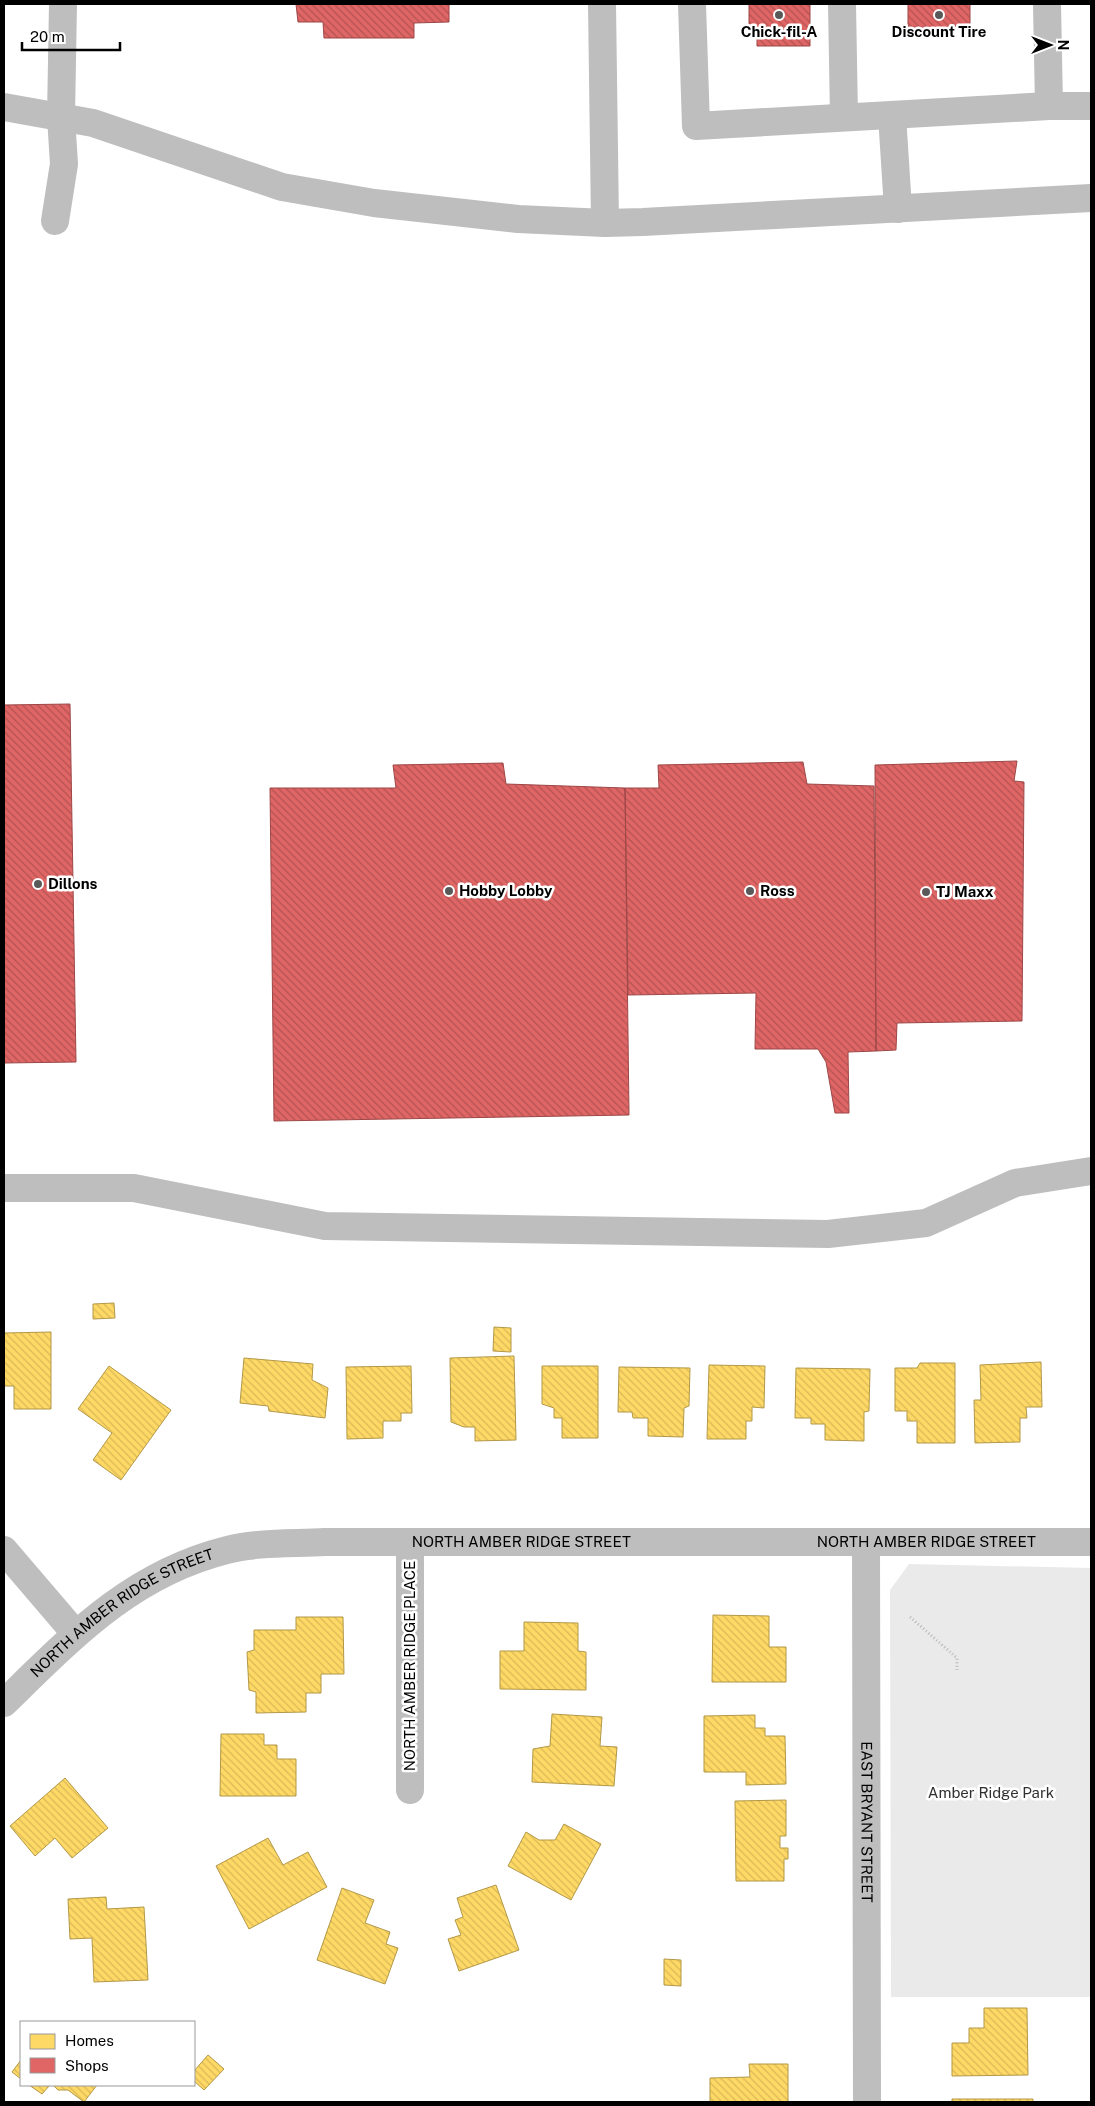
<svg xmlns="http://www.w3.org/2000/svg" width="1095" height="2106" font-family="'Public Sans',sans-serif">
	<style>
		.park { fill: #eaeaea }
		.homes { fill: url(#homes-back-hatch); stroke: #b29847 }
		.shops { fill: url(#shops-back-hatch); stroke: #9d4747 }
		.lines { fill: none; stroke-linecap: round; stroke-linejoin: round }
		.path { stroke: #b8b8b8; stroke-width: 3; stroke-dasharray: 1 2.5; stroke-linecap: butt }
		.minor { stroke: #bebebe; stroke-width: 28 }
		.poi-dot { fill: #595959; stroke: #fff; stroke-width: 2 }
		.labels { text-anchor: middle; stroke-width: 5; stroke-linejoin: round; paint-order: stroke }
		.poi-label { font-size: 15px; font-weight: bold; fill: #000; stroke: #fff; text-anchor: start }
		.street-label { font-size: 15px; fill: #000; stroke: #fff }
		.park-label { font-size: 15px; fill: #303030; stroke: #fff }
	</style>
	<defs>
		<pattern id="homes-back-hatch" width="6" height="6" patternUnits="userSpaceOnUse" patternTransform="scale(1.25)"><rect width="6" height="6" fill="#ffd966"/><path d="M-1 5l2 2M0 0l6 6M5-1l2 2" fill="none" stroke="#d9b857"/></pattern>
		<pattern id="shops-back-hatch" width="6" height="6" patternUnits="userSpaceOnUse" patternTransform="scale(1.25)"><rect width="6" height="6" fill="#e06666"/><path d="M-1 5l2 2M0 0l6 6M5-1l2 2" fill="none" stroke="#b35252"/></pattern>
	</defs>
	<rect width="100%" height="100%" fill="#fff"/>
	<!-- park -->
	<path class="park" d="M909,1564L1091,1568V1997H891L890,1590Z"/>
	<!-- homes -->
	<path class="homes" d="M114,1303L115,1318L93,1319V1304Z
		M494,1327L511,1328V1352L493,1351Z
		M51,1332V1409H14V1386H4V1333Z
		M514,1356L516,1440L475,1441V1427H464L451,1422L450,1358Z
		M244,1358L313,1364L312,1380L328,1388L325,1418L269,1411L268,1406L240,1403Z
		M1041,1362L1042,1407H1026L1027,1418H1020V1442L975,1443L974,1400H981L980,1365Z
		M920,1363H955V1443H917V1421H907V1411H895V1368H917Z
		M709,1365L765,1366L764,1408L752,1407V1421H746V1439H707Z
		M109,1366L171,1410L121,1480L93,1460L112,1433L78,1409Z
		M411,1366L412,1413H401V1421H383V1438L347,1439L346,1367Z
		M542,1366H598V1438H562V1418H554V1408L542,1404Z
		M619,1367L690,1368L689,1406L684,1408L683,1437L648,1436V1418H633L632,1412H618Z
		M796,1368L870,1369L869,1411L864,1412V1441L825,1440V1424H811V1418H795Z
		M713,1615L769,1616V1647H786V1682H712Z
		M296,1617H343L344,1674H321V1693H306V1712L256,1713V1692L249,1690L247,1652L254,1650V1630H296Z
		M524,1622L578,1623V1651L586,1652V1690L500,1689V1651H524Z
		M552,1714L602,1717L600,1746L617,1747L614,1786L532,1782L533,1749L550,1746Z
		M755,1715V1728H765V1736H785L786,1784L746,1785V1772H704V1716Z
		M221,1734H264V1745H277V1759H296V1796H220Z
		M65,1778L108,1828L72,1858L55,1838L35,1856L10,1826Z
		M786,1800V1836H780V1848H788V1859H784V1881H736L735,1801Z
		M564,1824L601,1844L571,1900L508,1866L526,1832L539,1840H555Z
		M268,1838L283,1865L308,1852L327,1887L249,1929L216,1866Z
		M496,1885L519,1950L459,1971L448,1939L461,1935L455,1920L463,1917L457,1898Z
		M342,1888L374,1900L365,1923L390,1932L386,1944L398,1948L385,1984L317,1960Z
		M106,1897L107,1909L144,1907L148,1980L94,1982L92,1938L70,1939L68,1899Z
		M664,1959L681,1960V1986L664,1985Z
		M984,2008H1027L1028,2075L952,2076V2043H969V2028H984Z
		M208,2055L224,2069L204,2090L194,2081V2071Z
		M21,2060V2079L12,2072Z
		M749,2064H788V2102H710V2078L750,2077Z
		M29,2085H50L42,2094Z
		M53,2085H97L84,2102L68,2090H58Z
		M952,2099H1033V2102H952Z"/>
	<!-- shops -->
	<path class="shops" d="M296,4H449V22L414,23V38H324L323,22H298Z
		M749,4H810V46H757V28L749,27Z
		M908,4H970V28L908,27Z
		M70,704L76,1062L4,1063V705Z
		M1017,761L1014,781L1024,782L1022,1021L897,1023L896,1050L876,1051L875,765Z
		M803,762L807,784L874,786L876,1051L848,1052L849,1113H835L826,1062L818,1049H755L756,993L628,995L625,788H659L658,765Z
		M503,763L506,784L625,788L629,1115L274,1121L270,788H396L393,765Z"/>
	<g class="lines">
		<!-- path -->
		<path class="path" d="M910,1617L957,1658V1670"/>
		<!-- minor -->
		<g class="minor">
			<path d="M602,4L605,223"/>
			<path d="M692,4L696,126L1049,106L1047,4"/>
			<path d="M842,4L844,117"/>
			<path d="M1049,106H1091"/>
			<path d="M4,107L93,123L282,187L374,203L518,219L605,223L643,222L1091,198"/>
			<path d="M892,115L898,209"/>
			<path d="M55,221L64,164L61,117L63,4"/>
			<path d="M4,1188H134L325,1226L828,1234L926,1223L1015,1183L1091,1171"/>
			<path d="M410,1542V1790"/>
			<path id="s1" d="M866,1542L867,2102"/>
			<path d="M4,1550L75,1633"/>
			<path id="s2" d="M4,1703C72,1637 131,1574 227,1550C257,1542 293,1544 325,1542H1091"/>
		</g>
	</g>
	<!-- markers -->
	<g class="poi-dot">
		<circle cx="779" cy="15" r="5"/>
		<circle cx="939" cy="15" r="5"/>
		<circle cx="38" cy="884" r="5"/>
		<circle cx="449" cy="891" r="5"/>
		<circle cx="750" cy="891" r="5"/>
		<circle cx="926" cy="892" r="5"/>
	</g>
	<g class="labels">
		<!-- poi labels -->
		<g class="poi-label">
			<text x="779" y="37" text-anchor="middle">Chick-fil-A</text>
			<text x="939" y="37" text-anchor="middle">Discount Tire</text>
			<text x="48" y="889">Dillons</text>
			<text x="459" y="896">Hobby Lobby</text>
			<text x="760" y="896">Ross</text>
			<text x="936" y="897">TJ Maxx</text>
		</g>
		<!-- street labels -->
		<g class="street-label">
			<text dy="5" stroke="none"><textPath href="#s2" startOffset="569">NORTH AMBER RIDGE STREET</textPath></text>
			<text dy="5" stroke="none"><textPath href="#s2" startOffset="974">NORTH AMBER RIDGE STREET</textPath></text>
			<text dy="5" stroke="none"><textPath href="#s2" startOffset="150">NORTH AMBER RIDGE STREET</textPath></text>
			<text transform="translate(410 1666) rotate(-90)" y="5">NORTH AMBER RIDGE PLACE</text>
			<text dy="5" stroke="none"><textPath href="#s1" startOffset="280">EAST BRYANT STREET</textPath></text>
		</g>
		<!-- park labels -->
		<g class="park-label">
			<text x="991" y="1798">Amber Ridge Park</text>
		</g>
	</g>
	<!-- border -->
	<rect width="1095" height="2106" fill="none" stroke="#000000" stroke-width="10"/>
	<!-- legend -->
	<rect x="20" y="2021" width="175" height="65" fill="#ffffff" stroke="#999999"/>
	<rect x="30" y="2034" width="25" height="15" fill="#ffd966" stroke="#999999"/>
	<text x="65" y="2046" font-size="15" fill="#000000">Homes</text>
	<rect x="30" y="2058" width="25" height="15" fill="#e06666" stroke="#999999"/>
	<text x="65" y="2071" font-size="15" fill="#000000">Shops</text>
	<!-- north arrow -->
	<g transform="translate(1050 45) rotate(90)" stroke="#ffffff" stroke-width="4" paint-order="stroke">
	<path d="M0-4L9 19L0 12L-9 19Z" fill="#000000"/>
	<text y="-8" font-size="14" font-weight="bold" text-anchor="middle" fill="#000000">N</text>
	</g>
	<!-- scale -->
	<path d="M22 42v8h98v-8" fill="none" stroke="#000000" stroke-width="2.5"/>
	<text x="30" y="42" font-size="15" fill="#000000" stroke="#ffffff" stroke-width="4" paint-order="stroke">20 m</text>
</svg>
